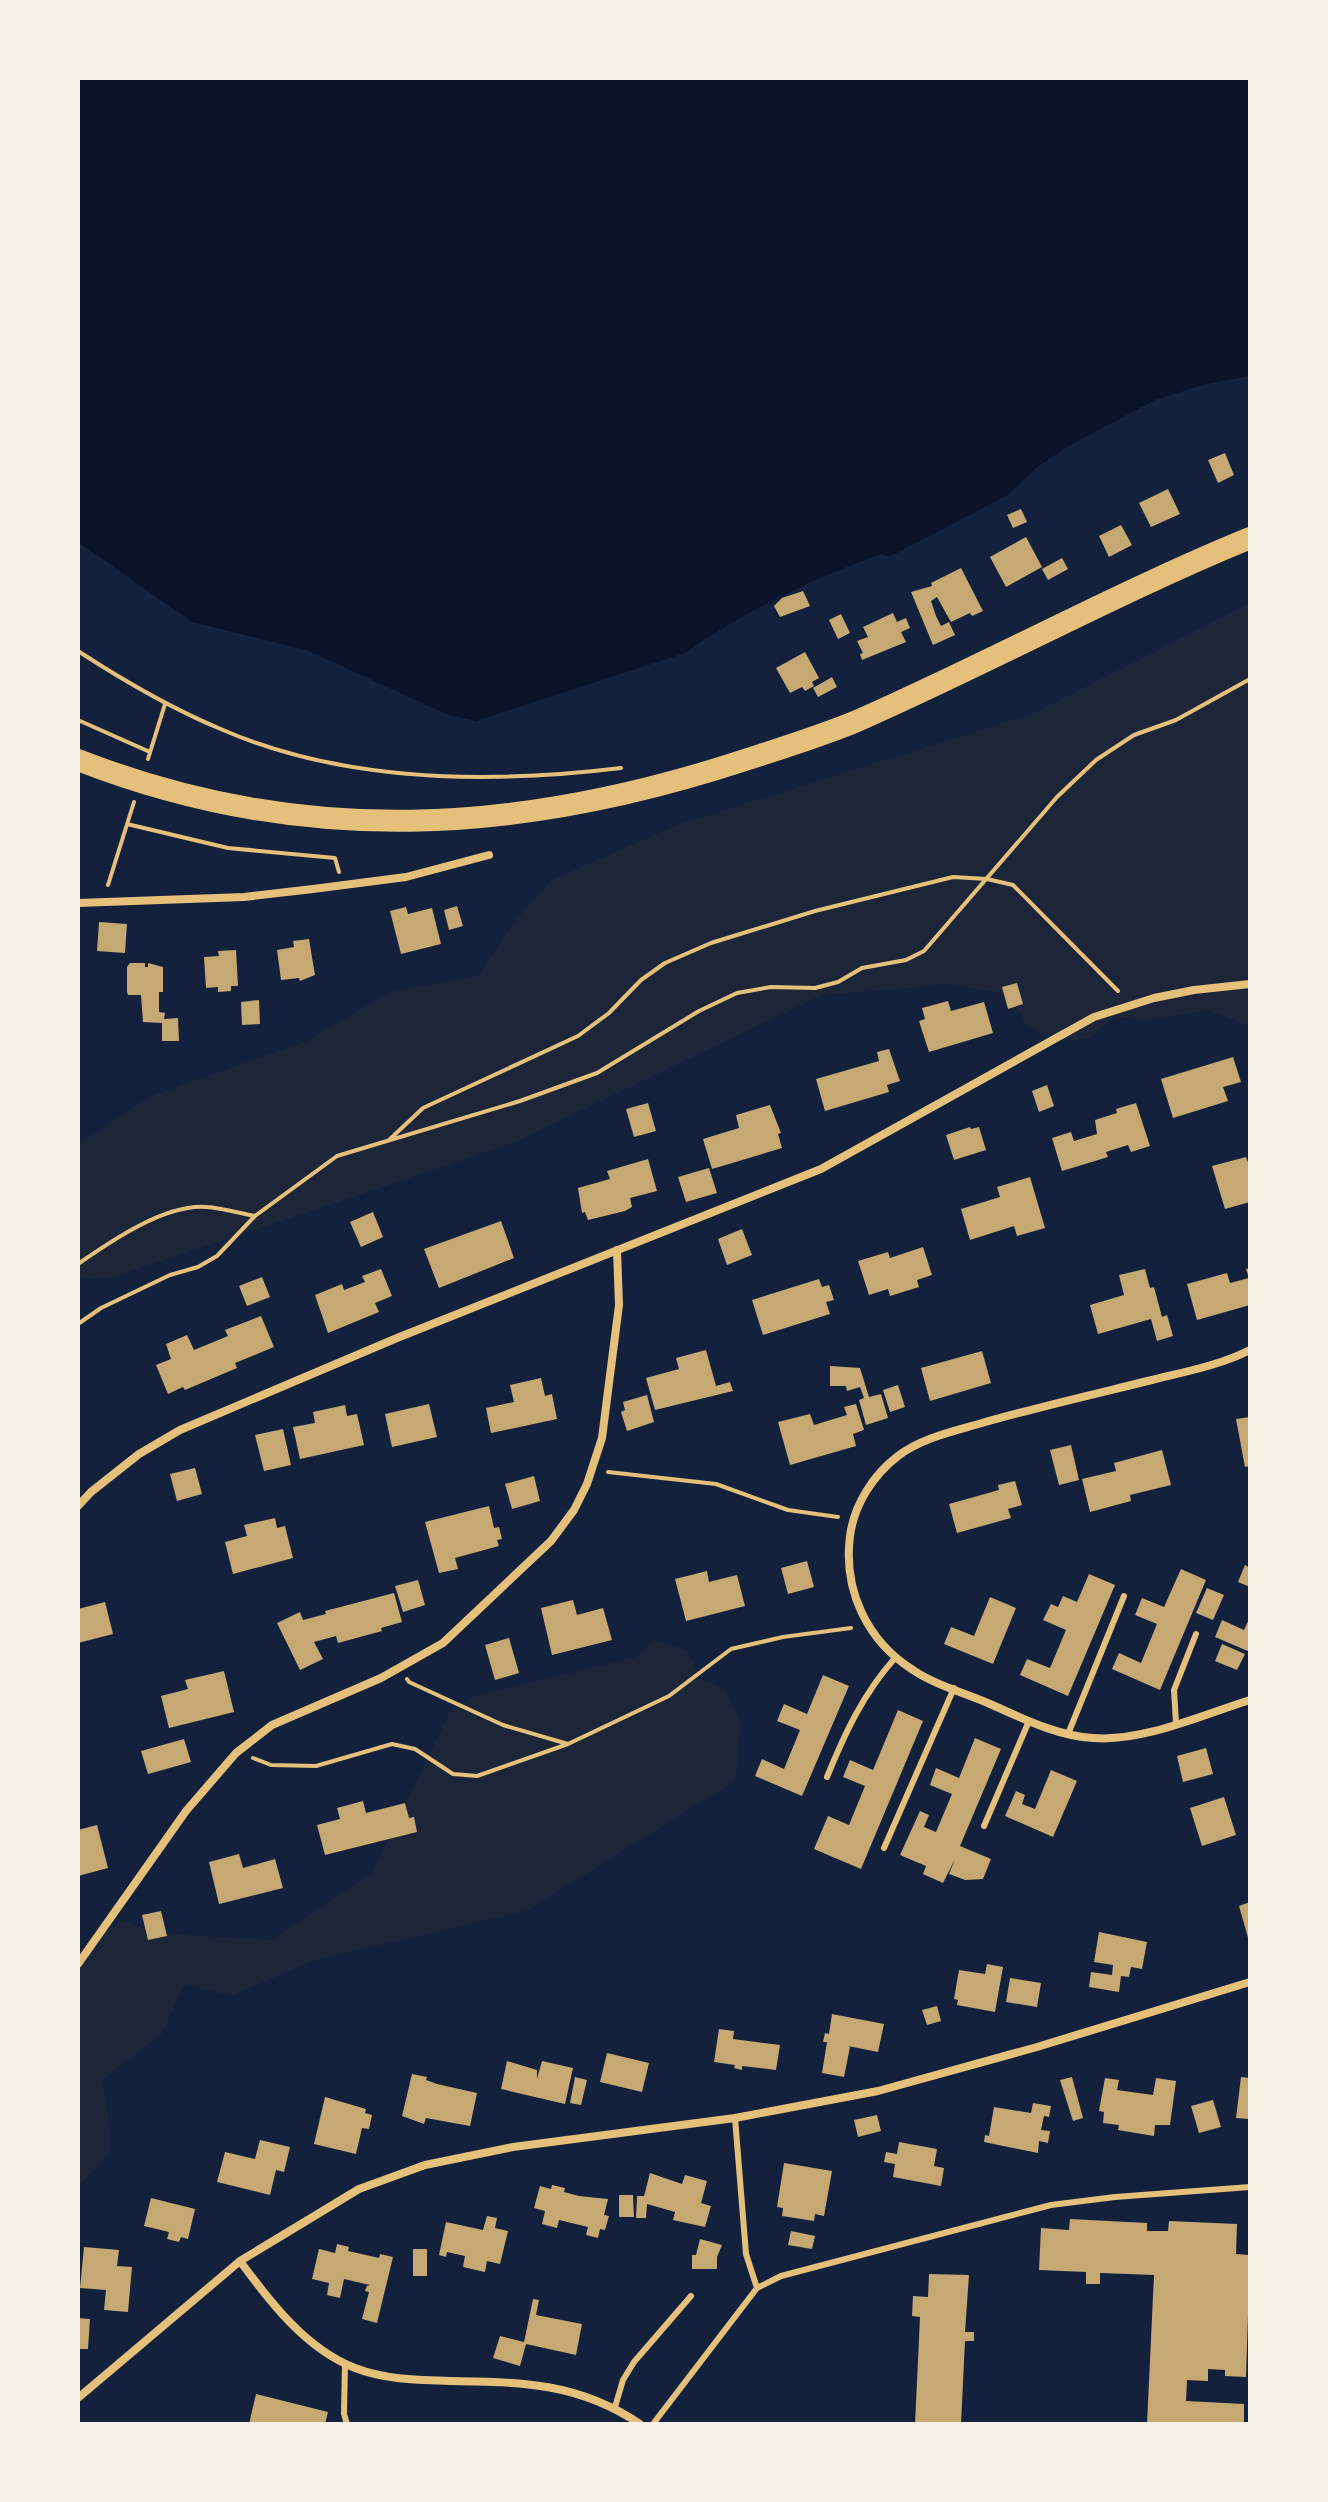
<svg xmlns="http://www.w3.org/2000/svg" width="1328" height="2502" font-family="Spectral,serif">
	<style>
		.green { fill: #1d2539 }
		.water { fill: #0b132b }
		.building { fill: #c6a872 }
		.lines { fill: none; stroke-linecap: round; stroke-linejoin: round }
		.path { stroke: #e5c07b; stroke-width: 4 }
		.service { stroke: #e5c07b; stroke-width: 6 }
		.minor { stroke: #e5c07b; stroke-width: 8 }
		.trunk { stroke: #e5c07b; stroke-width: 22 }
	</style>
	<rect width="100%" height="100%" fill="#14213d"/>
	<!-- green -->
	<path class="green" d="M1250,603V1026L1208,1010L1146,1021L1116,1016L1089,1038L1066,1041L1044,1035L1024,1022L1012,995L943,983L924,987L822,995L516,1142L115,1277L92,1279L78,1276V1145L151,1096L307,1041L391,991L478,976L513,923L552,880L677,825L1032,714Z
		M653,1640L687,1650L701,1680L724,1688L741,1723L735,1781L526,1911L315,1960L231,1996L184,1984L162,2034L102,2080L108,2112L110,2153L78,2186V1950L122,1920L155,1933L270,1940L372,1873L450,1712L475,1696L636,1657Z"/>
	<!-- water -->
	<path class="water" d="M78,78H1250V376L1206,384L1155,400L1067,447L1036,468L1008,495L889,557L881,554C812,579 745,611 685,653L476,721L448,715L309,651L192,622L78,542Z"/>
	<!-- building -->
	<path class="building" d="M1225,453L1234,475L1218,483L1208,460Z
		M1168,489L1180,514L1151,527L1139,503Z
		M1021,509L1027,522L1013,528L1007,515Z
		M1121,525L1132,545L1109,557L1099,536Z
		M1026,537L1042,567L1006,587L990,557Z
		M1062,558L1068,569L1048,580L1042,569Z
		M961,568L983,611L972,616L970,613L951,622L937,597L931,601L936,616L941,626L949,622L955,635L933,645L911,592L932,586L931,583Z
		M803,591L810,606L780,617L774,606L782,598Z
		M893,613L897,622L906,618L910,628L901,632L906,642L862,660L860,654L863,653L857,641L868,637L863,627Z
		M841,614L850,633L838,639L829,620Z
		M805,652L819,678L812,682L814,686L805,691L802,687L790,693L776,668Z
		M832,677L837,687L818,697L813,688Z
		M457,906L463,926L449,930L444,910Z
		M406,907L408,914L432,908L441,944L401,954L390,911Z
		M99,922L127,924L125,953L97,951Z
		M309,939L315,975L300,981L299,978L281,980L277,950L294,947L293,941Z
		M236,950L238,986H231V991L218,992V987L206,988L204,957L219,956L218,951Z
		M130,963H145V967H148V963L163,967V992H159V1012L165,1013L164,1019L178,1018L179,1041H162V1023L143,1022L141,995H128L127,992V967Z
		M1017,983L1023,1004L1008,1009L1002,987Z
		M259,1000L260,1024L242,1025L241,1002Z
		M948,1001L951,1011L984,1002L993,1033L929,1052L919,1021L925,1019L922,1008Z
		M889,1049L900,1081L887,1085L889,1092L825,1111L816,1079L879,1061L877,1052Z
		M1233,1057L1241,1082L1223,1087L1228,1101L1173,1118L1161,1079Z
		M1047,1085L1054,1106L1039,1112L1032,1091Z
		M648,1103L656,1131L634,1137L626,1109Z
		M1136,1103L1150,1146L1131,1152L1128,1145L1106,1152L1108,1157L1062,1171L1052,1138L1071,1132L1074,1141L1097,1134L1095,1120L1117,1113L1116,1109Z
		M770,1105L781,1133L778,1134L782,1148L712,1169L703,1139L739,1128L736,1115Z
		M970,1127L971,1129L979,1127L986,1150L954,1160L946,1135Z
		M1246,1157L1250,1168V1202L1225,1209L1212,1166Z
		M648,1159L657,1191L630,1198L632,1207L625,1211L588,1220L585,1212L582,1213L578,1188L610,1179L607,1171Z
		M709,1168L717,1193L686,1202L678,1177Z
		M1030,1177L1045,1228L1017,1236L1014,1226L970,1240L961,1209L1000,1197L997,1187Z
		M373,1212L383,1237L361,1247L350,1222Z
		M501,1221L514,1258L439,1288L424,1249Z
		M742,1229L752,1255L727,1265L718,1239Z
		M923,1247L932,1275L917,1280L919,1287L890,1296L888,1289L869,1295L858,1261L888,1252L890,1258Z
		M1250,1268V1305L1197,1320L1187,1284L1227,1273L1230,1283L1249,1278L1246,1269Z
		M381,1269L392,1296L375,1303L379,1312L328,1333L315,1295L342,1284L344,1290L365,1282L362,1276Z
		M1145,1269L1150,1288L1154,1287L1162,1317L1167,1315L1173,1336L1157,1341L1151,1319L1098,1334L1090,1305L1124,1295L1119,1275Z
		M262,1277L270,1297L247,1306L239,1286Z
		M819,1279L822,1287L829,1285L834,1300L826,1302L830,1314L763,1335L752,1300Z
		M261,1316L274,1347L235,1363L237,1368L185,1390L183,1387L168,1394L156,1365L171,1359L166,1344L187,1335L194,1350L228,1336L225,1330Z
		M706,1350L716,1386L730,1382L733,1391L655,1410L646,1378L679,1369L676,1358Z
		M982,1351L991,1383L930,1401L921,1368Z
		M830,1366L860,1368L869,1397L881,1394L888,1418L866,1425L859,1400L864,1398L860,1387L847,1391L846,1386H830Z
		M541,1378L545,1396L552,1394L557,1419L491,1433L486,1408L514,1402L510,1385Z
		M898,1385L905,1407L890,1412L883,1390Z
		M647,1395L654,1422L627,1431L621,1412L625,1410L623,1402Z
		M429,1404L437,1437L392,1447L385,1414Z
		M856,1404L864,1430L853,1434L856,1446L790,1465L778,1422L810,1414L814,1425L847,1415L844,1407Z
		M345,1405L347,1416L357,1414L364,1445L300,1459L293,1427L315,1423L313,1412Z
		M1250,1417V1466L1245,1467L1236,1419Z
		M283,1429L291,1465L264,1471L255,1435Z
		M1071,1445L1079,1480L1059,1485L1050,1450Z
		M1162,1450L1171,1485L1130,1495L1131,1501L1090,1512L1082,1479L1116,1471L1114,1463Z
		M195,1468L202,1494L177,1501L170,1474Z
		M534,1476L540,1501L512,1509L505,1484Z
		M1015,1481L1022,1505L1008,1509L1011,1518L957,1533L949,1504L999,1490L998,1485Z
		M489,1506L494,1528L499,1527L502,1539L497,1540L499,1546L455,1558L458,1569L439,1573L425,1522Z
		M275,1518L277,1528L285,1526L293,1558L233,1574L225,1542L247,1536L244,1525Z
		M807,1561L814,1587L788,1594L781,1568Z
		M1245,1565L1250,1568V1587L1238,1582Z
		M1181,1569L1206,1580L1160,1690L1112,1669L1119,1653L1141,1663L1157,1624L1135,1615L1142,1598L1164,1607Z
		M707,1571L709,1582L737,1575L745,1606L686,1621L675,1579Z
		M1089,1574L1115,1585L1068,1696L1020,1675L1027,1659L1050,1668L1066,1630L1043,1620L1051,1604L1058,1607L1063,1596L1077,1602Z
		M418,1580L425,1605L403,1612L395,1586Z
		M1207,1588L1224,1595L1213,1620L1196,1613Z
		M394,1593L402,1622L381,1628L382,1631L338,1643L336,1636L314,1642L323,1659L300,1670L277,1623L300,1612L303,1620L326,1614L325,1611Z
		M990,1597L1016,1608L993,1664L944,1644L951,1627L974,1636Z
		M573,1600L577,1615L603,1608L612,1640L552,1655L541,1608Z
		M105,1602L113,1634L78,1643V1609Z
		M1250,1617V1652L1215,1637L1222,1620L1244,1630Z
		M509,1638L519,1673L495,1680L485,1645Z
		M1222,1644L1245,1654L1237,1670L1215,1661Z
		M224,1671L234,1712L169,1728L161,1696L188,1689L185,1680Z
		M823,1675L849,1686L802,1796L755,1776L762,1759L784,1769L800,1730L777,1721L784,1704L807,1714Z
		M898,1710L923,1721L861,1869L814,1849L828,1816L849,1825L865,1786L843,1777L850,1760L873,1770Z
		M975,1738L1001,1749L960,1846L991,1859L983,1879L965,1880L949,1874L955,1859L943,1883L923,1874L926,1866L900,1855L920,1811L929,1815L924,1827L936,1832L952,1794L930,1785L936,1768L959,1778Z
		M184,1739L191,1762L148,1774L141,1751Z
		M1206,1748L1213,1774L1183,1782L1177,1756Z
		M1051,1770L1077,1781L1053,1837L1005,1816L1016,1791L1025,1795L1022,1804L1035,1809Z
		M1224,1797L1236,1835L1202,1846L1190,1808Z
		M363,1801L366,1813L405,1803L409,1818L414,1817L417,1832L325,1855L317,1825L340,1819L337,1808Z
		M97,1825L108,1868L78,1876V1830Z
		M239,1854L243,1868L275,1859L283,1888L219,1904L209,1862Z
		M1250,1902V1941H1249L1239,1906Z
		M161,1911L167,1936L148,1940L142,1915Z
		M1099,1932L1147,1942L1142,1969L1131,1967L1129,1977L1121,1976L1119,1992L1089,1987L1091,1972L1112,1975L1113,1965L1094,1962Z
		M987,1964L1003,1967L995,2012L957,2005L958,2000L954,1999L959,1970L985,1974Z
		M1010,1978L1041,1983L1037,2007L1006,2002Z
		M937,2006L941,2021L927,2025L922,2010Z
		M832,2014L884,2024L878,2052L848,2046L850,2047L844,2077L822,2073L827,2042H823L825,2033L829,2034Z
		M719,2029L734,2031L733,2039L780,2045L776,2070L742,2066V2070L734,2068L735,2065L714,2062Z
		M607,2053L649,2063L642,2092L600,2082Z
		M507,2061L537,2070V2079L542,2061L573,2068L565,2104L501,2089Z
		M412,2074L427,2077L426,2080L437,2084L477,2093L470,2126L426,2118L424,2124L402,2116Z
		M575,2077L587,2080L581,2105L570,2103Z
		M1072,2077L1083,2118L1073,2121L1060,2080Z
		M1241,2077L1250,2078V2119L1236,2118Z
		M1105,2078L1119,2080L1117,2090L1153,2095L1156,2078L1176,2081L1170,2125H1155L1154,2136L1118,2130L1119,2125L1103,2123L1104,2112L1099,2111Z
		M325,2097L366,2109L365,2113L372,2115L369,2129L362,2128L356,2154L314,2144Z
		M1213,2100L1221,2127L1199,2133L1191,2106Z
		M1033,2103L1051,2106L1049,2117L1044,2116L1041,2130L1050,2131L1048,2143L1039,2141L1038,2153L984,2142L985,2135L989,2136L994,2107L1031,2113Z
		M877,2115L881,2131L858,2137L854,2120Z
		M260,2140L290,2147L284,2172L276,2170L270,2195L217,2182L225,2152L255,2159Z
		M899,2142L937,2149L934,2166L944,2168L941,2186L893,2177L895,2164L884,2162L886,2152L897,2154Z
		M784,2163L832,2171L824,2216L815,2214L814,2221L782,2216L783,2208L777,2207Z
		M650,2173L682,2184L685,2175L707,2181L701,2203L711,2206L705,2227L673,2220L675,2212L647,2204L646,2218H636L637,2196H644Z
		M552,2185L565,2188L564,2192L579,2196L608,2199L604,2215L609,2216L605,2230L600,2229L598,2238L586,2235L588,2227L559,2220L557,2228L542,2224L545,2211L534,2208L540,2186L551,2189Z
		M619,2195H633L634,2217H619Z
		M151,2198L195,2209L188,2239L181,2237L179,2242L167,2239L169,2232L144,2226Z
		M487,2216L497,2218L495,2228L508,2231L500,2264L487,2261L485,2272L463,2267L465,2256L447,2252L446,2257L439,2255L446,2222L483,2230Z
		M1070,2219L1147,2223V2231H1168L1169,2221L1237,2224L1236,2254L1250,2255L1246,2377L1225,2376V2370L1208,2369V2381L1187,2380L1186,2401L1244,2404V2424H1147L1154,2275L1100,2273V2284H1086V2272L1039,2270L1041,2228L1069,2230Z
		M791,2231L815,2236L812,2249L788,2245Z
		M700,2239L722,2245L717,2257V2269H692V2255H696Z
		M337,2244L349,2247L348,2251L379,2258L380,2254L393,2257L377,2323L362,2319L369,2292L365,2291L367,2286L370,2285L344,2279L340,2298L327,2295L329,2283L312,2279L319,2249L335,2253Z
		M84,2247L119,2250L117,2266L132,2267L128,2312L104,2310L106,2290L80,2288Z
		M413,2249H427V2276H413Z
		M929,2274L969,2275L965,2332H974V2341H965L961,2424H915L920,2317L912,2316L913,2296L928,2297Z
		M533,2299L539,2300L536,2315L582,2324L576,2355L526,2344L520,2366L493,2358L500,2336L524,2342Z
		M78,2318L90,2319L88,2349H78Z
		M256,2394L328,2412L325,2424H249Z"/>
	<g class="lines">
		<!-- path -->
		<path class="path" d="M78,651C124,681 172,709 223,730C346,783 490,784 621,768
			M78,720L150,752
			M148,759L165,704
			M127,824L228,848L335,858L339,872
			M108,885L134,802
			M389,1140L423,1108L578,1036L609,1013L641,980L665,963L711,943L815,911L953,877L987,879L1013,885L1118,991
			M78,1264C111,1241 165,1204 206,1207C222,1208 239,1213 255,1216
			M78,1324L101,1308L170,1275L198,1267L217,1256L255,1216L337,1156L520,1101L597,1073L699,1011L737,993L771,987L815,988L838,982L862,968L906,960L924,951L1057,797L1096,760L1134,735L1176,720L1250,679
			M608,1472L716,1484L788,1510L838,1517
			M407,1679L409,1682L503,1725L568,1744
			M253,1758L271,1765L316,1766L392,1744L415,1749L453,1774L477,1776L568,1744L669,1696L731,1649L783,1637L851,1628"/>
		<!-- service -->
		<path class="service" d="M1176,1723L1174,1690L1196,1634
			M1068,1734L1124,1596
			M827,1777C845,1733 863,1694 895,1658
			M984,1826L1029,1721
			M884,1848L954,1688
			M735,2118L746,2254L757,2288
			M345,2363L344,2414L347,2424
			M615,2407L623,2380L634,2362L691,2296
			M653,2424L757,2288L781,2276L1051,2205L1115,2197L1250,2187"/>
		<!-- minor -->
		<path class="minor" d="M78,903L244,897L313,889L406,877L489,855
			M1250,1350C1221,1365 1184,1372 1152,1380C1095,1394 1038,1407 982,1423C955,1431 921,1438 898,1456C873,1475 854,1505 850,1536C843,1590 867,1641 913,1670C935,1685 965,1693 990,1704C1022,1718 1057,1736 1093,1738C1143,1742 1202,1715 1250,1700
			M78,1506L91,1492L139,1454L180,1430L397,1338L821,1169L1094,1017L1154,998L1194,990L1250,984
			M78,1964L186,1811L236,1753L272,1725L381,1678L443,1643L551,1541L574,1510L587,1484L602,1438L619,1305L617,1250
			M240,2261C270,2302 306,2349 355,2368C386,2380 420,2380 452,2381C523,2382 579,2383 640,2424
			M78,2398L240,2261L359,2189L425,2165L513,2147L735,2118L878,2091L1037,2047L1250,1982"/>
		<!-- trunk -->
		<path class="trunk" d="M78,760C303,848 519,834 745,760C782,748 821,736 857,721C989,663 1116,593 1250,538"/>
	</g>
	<!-- border -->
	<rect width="1328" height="2502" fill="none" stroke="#f6f1e7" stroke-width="160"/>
</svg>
